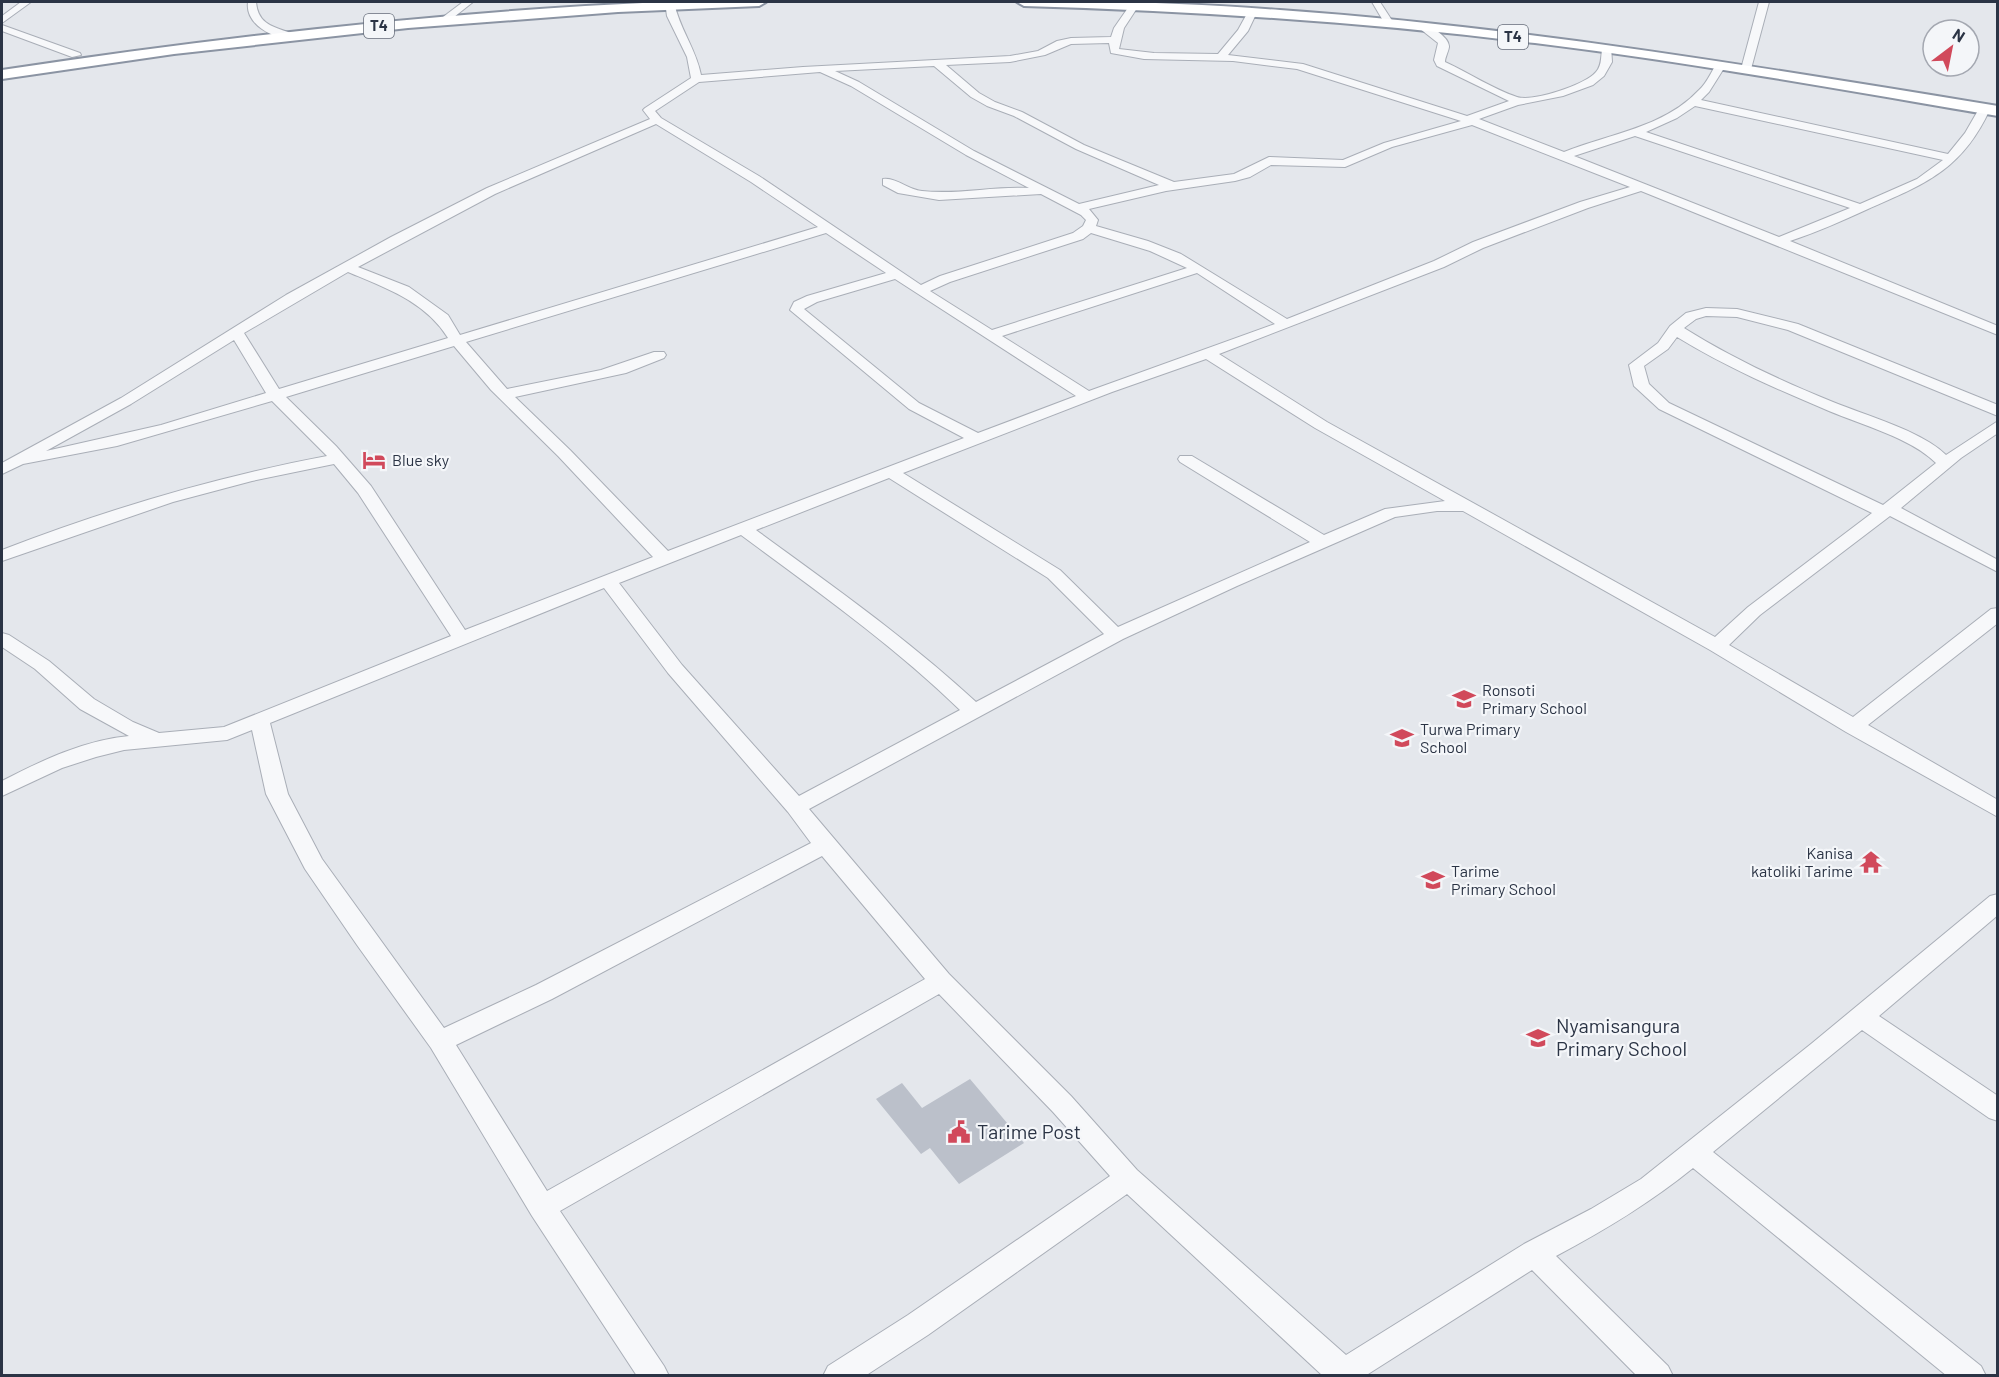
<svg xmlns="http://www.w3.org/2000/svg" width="1999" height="1377" font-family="Barlow,sans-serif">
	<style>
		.building { fill: #bbc0ca }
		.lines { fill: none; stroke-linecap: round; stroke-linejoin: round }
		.minor-casing { stroke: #a9aeb7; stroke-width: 2 }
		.highway-casing { stroke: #8b94a3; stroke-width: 4 }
		.minor { fill: #f7f8fa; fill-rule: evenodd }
		.highway { fill: #fff; fill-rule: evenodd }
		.labels { text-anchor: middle; stroke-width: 4.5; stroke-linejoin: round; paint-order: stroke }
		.shield { fill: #f4f6f9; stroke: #676e7b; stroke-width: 1.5 }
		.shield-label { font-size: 15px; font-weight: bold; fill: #2b3445 }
		.poi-label { font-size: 16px; fill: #2b3445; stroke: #f4f6f9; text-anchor: start }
		.near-poi-label { font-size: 20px; fill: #2b3445; stroke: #f4f6f9; text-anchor: start }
	</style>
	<rect width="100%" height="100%" fill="#e4e7ec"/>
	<!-- building -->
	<path class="building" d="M970,1079L1024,1143L959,1184L930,1148L921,1154L876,1099L902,1083L922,1108Z"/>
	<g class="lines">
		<!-- minor casing -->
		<g class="minor-casing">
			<path id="minor" d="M21,2H31L2,23V16Z
				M248,2H256C258,25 274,27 294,34V38C273,40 245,24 248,2Z
				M463,2H473L449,21H443V17Z
				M665,2H674C679,28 696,49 701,75L803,67L1010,56L1038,51L1057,41L1071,38L1111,37L1114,28L1132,2H1141L1124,28L1119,49L1154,53L1218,54L1238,30L1249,10L1252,9L1257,12L1248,31L1228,55L1303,64L1467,116L1509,101L1437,66L1434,60L1438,43L1419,28V24C1427,23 1450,37 1449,47C1448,53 1445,57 1445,62C1469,73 1493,89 1517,97C1533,102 1585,85 1596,72C1603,64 1600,55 1603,46H1611L1612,62L1604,76L1593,85L1563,96L1518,105L1479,119L1564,152C1609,134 1665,127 1699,90C1707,83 1711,72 1717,63L1721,62L1726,65L1709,92L1701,100L1948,154L1965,133L1980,107H1988L1990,109C1962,170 1925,184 1868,209C1842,221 1817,232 1790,241L1998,326V335L1641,191L1588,208L1483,248L1444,267L1219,354L1327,422L1715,637L1748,607L1872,513L1659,409L1634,386L1629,365L1658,343L1670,326L1686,313L1706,308L1737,309L1798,324L1998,405V416L1788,330L1737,317L1706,316L1696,319L1684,328C1732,358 1781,381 1833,402C1865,415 1922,431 1946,455L1998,421V433L1961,458L1901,508L1998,560V572L1890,516L1760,615L1729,645L1853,717L1991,609L1998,608V623L1868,725L1998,800V817L1846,732L1710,650L1463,511H1437L1395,517L1237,586L1123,639L809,809L949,974L1071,1096L1137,1170L1346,1355L1524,1244L1591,1209L1641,1179L1811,1044L1990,896L1998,894V915L1879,1016L1998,1096V1121L1989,1118L1862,1030L1713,1152L1981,1366L1986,1376H1947L1693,1168C1650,1203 1605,1230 1556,1256L1668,1366L1673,1376H1637L1532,1270L1365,1376H1323L1127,1194L928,1335L865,1376H823L828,1366L908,1315L1110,1176L1053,1112L939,994L560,1211L664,1366L669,1376H637L532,1216L431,1048L357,945L305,869L266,794L252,730L227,740L124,750L96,757L62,768L2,796V781C41,761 84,740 129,736L80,709L35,669L2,647V633L9,635L49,661L94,699L133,722L159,733L224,727L451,636L358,493L334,464L252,481L173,502L2,561V550C108,509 216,477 327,456L272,401L117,446L23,464L2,474V463L121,398L286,295L391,237L487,188L650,119L643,110L645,108L691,78L687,57L667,16ZM1109,43L1111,53L1144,59L1233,61L1297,69L1461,121L1384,143L1343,160L1269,157L1234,174L1174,182L1084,145L1022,112L995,102L979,93L946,65L1010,62L1045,55L1071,44ZM934,66L971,97L987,106L1014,116L1076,149L1159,185L1079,204L974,151L859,82L835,71ZM820,72L851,86L966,155L1029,188C993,186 958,195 922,191C909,190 895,177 883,179V185L898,193L939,200L1041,194L1081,215L1086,220L1083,226L1073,233L940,276L921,285L759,176L661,118L655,111L699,82ZM1695,106L1943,160L1917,179L1860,204L1646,132L1677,118ZM656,124L751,182L818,227L460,335L448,315L409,287L358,267L495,194ZM1472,125L1630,187L1580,202L1473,242L1434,261L1287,319L1181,254L1148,241L1096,226L1098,220L1089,209L1166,191L1235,181L1250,177L1271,165L1345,167L1392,147ZM1635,136L1850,208L1779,237L1574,156ZM826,233L886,273L807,296L794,302L790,310L909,409L964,438L668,551L570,450L515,397L626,373L664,358L666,355L664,352H654L601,370L507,389L466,342ZM1091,233L1150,251L1187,268L992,330L930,291L950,282L1083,239ZM348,272C386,288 426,302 448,338L279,389L244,333ZM1197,273L1275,324L1089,391L1002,336ZM895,279L1076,396L978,433L919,403L804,309L817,302ZM1677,337C1726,367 1777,389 1829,411C1862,425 1911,438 1936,463L1883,505L1669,403L1649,384L1644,366L1668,349ZM234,340L266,393L161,425L46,451L131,404ZM454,346L491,390L558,456L653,557L465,630L371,486L336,446L286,397ZM1206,359L1315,428L1445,501L1385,509L1324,535L1192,456H1180L1178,459L1180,462L1310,542L1118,627L1060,570L903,473L1112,392ZM889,478L1048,578L1104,634L976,702C907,638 831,585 756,530ZM741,535C817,591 893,645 960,710L799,796L682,665L619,583ZM604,588L668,673L788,812L811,843L536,985L444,1028L322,859L288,794L270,723ZM822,856L925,979L547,1191L456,1045L552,999Z
				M1372,2H1380L1393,22L1391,24H1385Z
				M1759,2H1769L1751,69L1746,72L1741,69Z
				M2,25L80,53L81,55L72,57L2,31Z"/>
		</g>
		<!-- highway casing -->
		<g class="highway-casing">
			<path id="highway" d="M662,2H766L759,6L618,12L408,28L174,54L2,79V70C221,37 440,12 662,2Z
				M1017,2C1039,0 1064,2 1086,2C1151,2 1215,5 1280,10C1521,27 1759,67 1998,106V116C1844,90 1690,62 1535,43C1365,22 1195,11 1024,6Z"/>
		</g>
		<!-- minor -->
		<use href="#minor" class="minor"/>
		<!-- highway -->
		<use href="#highway" class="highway"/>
	</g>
	<!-- icons -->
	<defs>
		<g id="hotel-bare" transform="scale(1.8)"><path d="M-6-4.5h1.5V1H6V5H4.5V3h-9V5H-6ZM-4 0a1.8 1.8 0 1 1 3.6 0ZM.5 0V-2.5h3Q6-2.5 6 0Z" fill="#d1495b" stroke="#f4f6f9" stroke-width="2.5" paint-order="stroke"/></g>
		<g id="school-bare" transform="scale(1.8)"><path d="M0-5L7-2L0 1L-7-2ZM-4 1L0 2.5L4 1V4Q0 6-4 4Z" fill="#d1495b" stroke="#f4f6f9" stroke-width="2.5" paint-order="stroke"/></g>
		<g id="temple-bare" transform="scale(1.8)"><path d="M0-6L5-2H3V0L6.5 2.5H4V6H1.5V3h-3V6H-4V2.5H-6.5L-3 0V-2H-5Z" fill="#d1495b" stroke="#f4f6f9" stroke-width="2.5" paint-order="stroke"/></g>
		<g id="civic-bare" transform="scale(1.8)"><path d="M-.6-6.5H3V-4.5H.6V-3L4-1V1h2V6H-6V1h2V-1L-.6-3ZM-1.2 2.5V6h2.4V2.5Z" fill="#d1495b" stroke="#f4f6f9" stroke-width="2.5" paint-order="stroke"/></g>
	</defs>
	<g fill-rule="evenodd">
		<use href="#hotel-bare" x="374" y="460"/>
		<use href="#school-bare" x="1464" y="699"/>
		<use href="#school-bare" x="1402" y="738"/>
		<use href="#temple-bare" x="1871" y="862"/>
		<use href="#school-bare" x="1433" y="880"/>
		<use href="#school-bare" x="1538" y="1038"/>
		<use href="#civic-bare" x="959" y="1132"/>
	</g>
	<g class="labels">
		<!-- shield labels -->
		<g class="shield">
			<rect x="364" y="14" width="30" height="24" rx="4.5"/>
			<rect x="1498" y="25" width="30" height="24" rx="4.5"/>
		</g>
		<g class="shield-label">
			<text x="379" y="31">T4</text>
			<text x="1513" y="42">T4</text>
		</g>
		<!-- poi labels -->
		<g class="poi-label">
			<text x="392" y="466">Blue sky</text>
			<text x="1482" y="696">Ronsoti<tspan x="1482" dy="18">Primary School</tspan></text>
			<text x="1420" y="735">Turwa Primary<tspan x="1420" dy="18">School</tspan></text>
			<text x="1853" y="859" text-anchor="end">Kanisa<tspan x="1853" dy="18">katoliki Tarime</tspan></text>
			<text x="1451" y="877">Tarime<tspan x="1451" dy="18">Primary School</tspan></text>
		</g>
		<!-- near-poi labels -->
		<g class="near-poi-label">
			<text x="1556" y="1033">Nyamisangura<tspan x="1556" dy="23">Primary School</tspan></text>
			<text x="977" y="1139">Tarime Post</text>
		</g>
	</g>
	<!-- border -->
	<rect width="1999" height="1377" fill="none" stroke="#2b3445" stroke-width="6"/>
	<!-- north arrow -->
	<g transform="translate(1951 48) rotate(32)"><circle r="28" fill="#f4f6f9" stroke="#a4a8b1" stroke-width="1.5"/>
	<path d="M0-4.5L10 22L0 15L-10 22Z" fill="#d1495b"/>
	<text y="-9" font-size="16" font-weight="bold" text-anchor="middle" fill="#2b3445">N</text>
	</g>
</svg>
